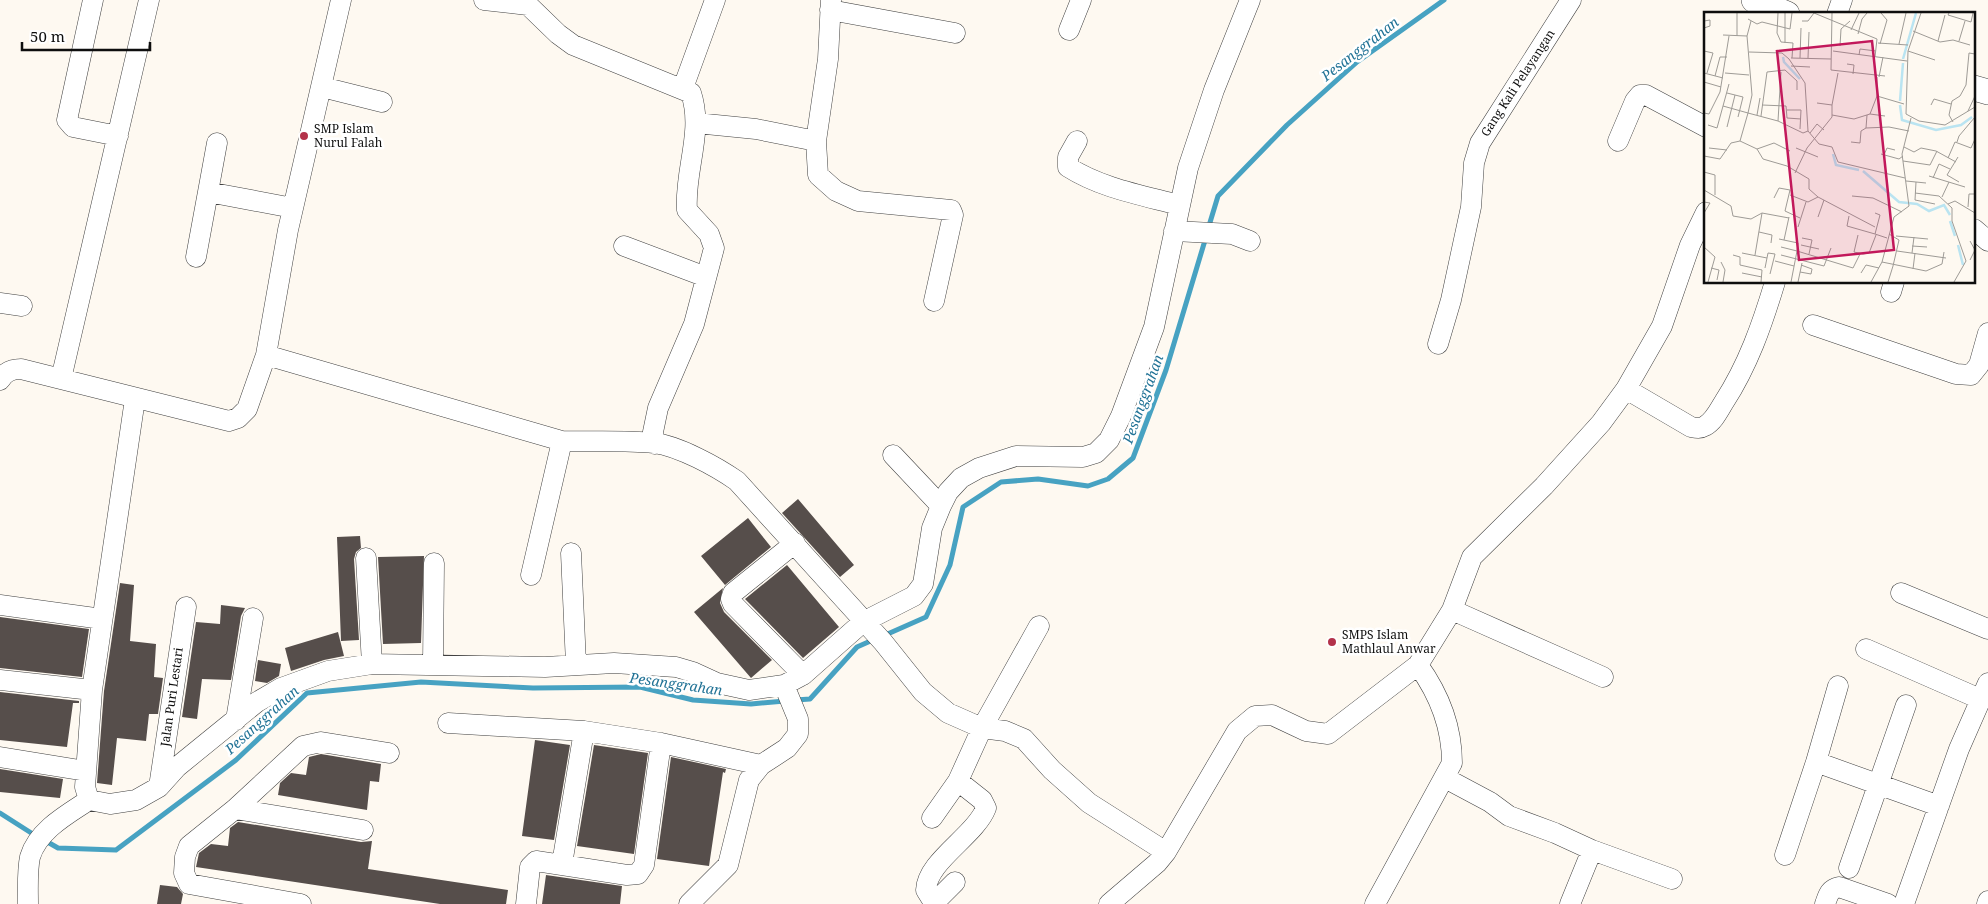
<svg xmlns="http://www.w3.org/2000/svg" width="1988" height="904" font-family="'Noto Serif',serif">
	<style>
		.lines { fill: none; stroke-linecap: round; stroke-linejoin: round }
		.stream { stroke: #47a2c2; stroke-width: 5 }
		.building { fill: #564e4b }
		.minor-casing { stroke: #414141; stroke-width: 21 }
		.tertiary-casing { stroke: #414141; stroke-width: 26 }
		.minor { stroke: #fff; stroke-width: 20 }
		.tertiary { stroke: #fff; stroke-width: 25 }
		.poi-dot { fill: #b3324a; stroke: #fff; stroke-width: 2 }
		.labels { text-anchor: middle; stroke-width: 5; stroke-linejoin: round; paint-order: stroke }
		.street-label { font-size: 12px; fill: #0e0e0e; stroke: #fff }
		.poi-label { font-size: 12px; fill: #0e0e0e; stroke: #fff; text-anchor: start }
		.water-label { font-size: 14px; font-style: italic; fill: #227396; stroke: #fff }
		.inset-river { fill: none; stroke: #bae4f1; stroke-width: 2.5 }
		.inset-road { fill: none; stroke: #9e9b96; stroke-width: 1 }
		.view { fill: #c2185b; fill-opacity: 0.15; stroke: #c2185b; stroke-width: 2.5 }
		.inset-edge { fill: none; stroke: #0e0e0e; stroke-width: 2.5 }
	</style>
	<rect width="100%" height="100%" fill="#fef9f1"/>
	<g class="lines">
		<!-- stream -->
		<path class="stream" d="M1208,229L1218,196L1287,125L1357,62L1444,0
			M883,636L926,617L950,565L963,507L1001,482L1038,479L1088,486L1108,479L1133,458L1166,370L1206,237
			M796,700L810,699L857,647L875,639
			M0,813L36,836
			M44,840L58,848L116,850L236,760L307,693L421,682L533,688L640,687L693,700L751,704L785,701"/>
	</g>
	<!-- building -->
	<path class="building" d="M798,499L854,565L840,577L782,513Z
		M748,518L771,547L725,585L701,556Z
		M360,536L361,548L356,552L354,559L359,640L341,641L337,537Z
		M424,556L421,643L383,644L378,557Z
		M787,565L839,627L803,658L745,599Z
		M120,583L134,585L130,641L156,644L154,677L163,678L158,714H149L146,741L117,738L112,785L97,783L104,691Z
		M723,588L720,603L724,612L772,660L751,678L694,612Z
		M221,605L245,608L241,616L231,680L202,679L197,719L182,717L196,622L220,624Z
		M0,617L89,629L82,677L0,668Z
		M338,632L344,656L324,660L291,671L285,648Z
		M258,660L281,664L279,676L267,683L255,681Z
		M0,692L79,701V703H73L67,747L0,740Z
		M535,740L570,745L554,840L522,836Z
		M594,745L648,753L634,854L577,846Z
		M321,754L381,764L379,782L370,781L367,810L278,795L280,783L291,773L306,775L309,757Z
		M671,757L726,769L725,773L723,772L709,866L657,859Z
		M0,769L63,779L60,798L0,792Z
		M238,822L361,842L372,841L368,869L508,890L506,904H440L196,867L199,853L211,844L228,846L230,828Z
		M546,875L622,886L620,904H542Z
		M160,885L177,887L183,894L181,904H157Z"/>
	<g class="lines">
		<!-- minor casing -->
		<g class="minor-casing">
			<path id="minor" d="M93,0L67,120L73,127L118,136
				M484,0L528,5L558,34L573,45L691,93C704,132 684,171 687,210L709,234L714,248L694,324L658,408L653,432L655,444
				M830,10L955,33
				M1837,14L1842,0
				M1069,30L1081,0
				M322,87L382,102
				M683,88L715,0
				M696,123L756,129L816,141L828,59L831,0
				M816,141L818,175L836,191L858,201L951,210L953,215L934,301
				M1077,141L1068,157V167C1101,188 1141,195 1179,205
				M1618,141L1635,101L1640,95H1646L1706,127
				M208,192L217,143
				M1974,229L1988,241
				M1174,231L1232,234L1250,241
				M624,246L706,277
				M196,257L208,192L293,208
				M1891,292L1894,282
				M0,303L22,306
				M1813,325L1956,374L1971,375L1979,365L1988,333
				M1438,344L1451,300L1471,207L1474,163L1480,143L1571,0
				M266,355L562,441
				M61,379L149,0
				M0,380C5,372 11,369 21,369L229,421L238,418L247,409L266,355L288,230L341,0
				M1626,389L1691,427C1696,428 1700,429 1705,426C1714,421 1719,410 1724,402C1748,365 1762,325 1775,282
				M893,455L941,506
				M795,543L733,593L731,599L733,604L803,675
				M571,553L576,664
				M366,558L372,664
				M531,575L562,441C592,442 624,440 654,443C679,446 717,467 737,481L883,642L923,692L948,713L982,728L1005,731L1024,739L1052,770L1089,803L1166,852
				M1901,593L1988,629
				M0,605L102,619
				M1452,610L1603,677
				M1866,649L1980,699
				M433,665L434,563
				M0,680L92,690
				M236,720L253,618
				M448,723L584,731
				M0,757L86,771
				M1816,762L1838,686
				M1445,778L1490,802L1509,816L1555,833L1592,850L1672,879
				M159,787L186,607
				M89,800L85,787L92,690L135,399
				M235,809L363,830
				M932,818L958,781L982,728L1039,626
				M1785,855L1816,762L1939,806
				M562,864L584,731L661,743L761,765
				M1849,868L1906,705
				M934,903L926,890C927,861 975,836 986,808L982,800L958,781
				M28,904C28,889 27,871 30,857C38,830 68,814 89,800L110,804L136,800L159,787L177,767L257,702L281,688L328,671L372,664L545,667L614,663L676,667L693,672L717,683L749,690L784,685L803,675L863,622L914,596L923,584L932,528L941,506L948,492L961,478L979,468L1016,456L1083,457L1096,453L1109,440L1121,416L1154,327L1188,168L1214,90L1250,0
				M301,904L189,884L184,873L185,857L189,846L235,809L303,746L321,742L389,753
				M526,904L530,867L536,861L627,875L638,874L644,865L661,743
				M689,904L728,865L749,780L761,765L787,748L798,734V719L784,685
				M933,904L955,882
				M1109,904L1157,863L1166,852L1237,731L1255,716L1272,715L1306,731L1328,734L1418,665L1452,610L1472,557L1544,486L1601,423L1626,389L1662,326L1690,245L1706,212
				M1375,904L1452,763C1452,727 1439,694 1418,665
				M1570,904L1592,850
				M1825,904C1828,896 1829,889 1839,887L1888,904
				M1904,904L1959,749L1988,683
				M1987,904L1988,901"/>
		</g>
		<!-- tertiary casing -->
		<g class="tertiary-casing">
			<path id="tertiary" d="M1754,0L1787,14
				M1974,88L1988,92"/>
		</g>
		<!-- minor -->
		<use href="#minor" class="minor"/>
		<!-- tertiary -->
		<use href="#tertiary" class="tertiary"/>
	</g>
	<!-- markers -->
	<g class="poi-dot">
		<circle cx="304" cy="136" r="5"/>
		<circle cx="1332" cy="642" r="5"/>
	</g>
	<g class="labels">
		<!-- street labels -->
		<g class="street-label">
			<text transform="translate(1518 83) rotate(-57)" y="4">Gang Kali Pelayangan</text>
			<text transform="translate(172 697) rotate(-82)" y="4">Jalan Puri Lestari</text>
		</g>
		<!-- poi labels -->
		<g class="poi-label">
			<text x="314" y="133">SMP Islam<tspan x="314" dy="14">Nurul Falah</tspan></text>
			<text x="1342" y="639">SMPS Islam<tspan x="1342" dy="14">Mathlaul Anwar</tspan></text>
		</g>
		<!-- water labels -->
		<g class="water-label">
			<text transform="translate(1360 49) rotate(-38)" y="5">Pesanggrahan</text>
			<text transform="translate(1143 399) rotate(-70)" y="5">Pesanggrahan</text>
			<text transform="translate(676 684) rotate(8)" y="5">Pesanggrahan</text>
			<text transform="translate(262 720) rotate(-42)" y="5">Pesanggrahan</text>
		</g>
	</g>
	<!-- overview -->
	<g transform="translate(1704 12)">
		<rect width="271" height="271" fill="#fef9f1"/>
		<path class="inset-river" d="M79,45L80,50L96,67M199,47L212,1M196,89L199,51M196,93L198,108L232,118L257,113L268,105M129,142L132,153L155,158M159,159L195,190L213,192L225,199L240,193L246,203M246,209L251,224M254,233L259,253"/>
		<path class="inset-road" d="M74,1L73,21L77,30L89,31L88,46M128,1L127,58L181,64M217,1L204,39L202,102L215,109L241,113L271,95M245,1L244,3L267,10L269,1M44,7L53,12L58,10L86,17L88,1M0,9L6,8V14L0,16M98,9H104L110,1L173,27L171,45M147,18L155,1M209,19L236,30L249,28L266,33M154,22L158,7L163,1M19,23L43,24L48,83L44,101L19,94M33,24V1M43,24L47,9M234,29L241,3M255,29L261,9M81,31V1M174,31L204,33M176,32L183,8L177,1M195,32L202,1M136,34L137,17L146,9M0,39L9,41L3,61M129,39L203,49M204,39L231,48M45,40L78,41L85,47L101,71L104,119L115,132L128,135L134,150L201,166M155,43L156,37L172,39M87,46L127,47M96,46L97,16M104,46L105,20M143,52L150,53L149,62M87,54L106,55M0,61L19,66M21,61L45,63M11,64L16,45H23M175,65L179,45M0,70L17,75M23,81L39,85L34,105M173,84L200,92M58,93L82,94L83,106L97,107M128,93L134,61M227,93L230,87L247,92M83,98H97L96,117M264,99L271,84M0,101L5,102L16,80L25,24M166,102L173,84V65M53,103L56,86M128,103L150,107L166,102L181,104M163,103L162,116L185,115L205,119M57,104L63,60L81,58L93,69V78M74,109L77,60M249,110L245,103L248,89L256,84L262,73L265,41L271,42M4,113L13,116L25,72M23,115L31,83M106,121L113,112L120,118M36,129L53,137M147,130L156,131L157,119L162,116M253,130L255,124L271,105M200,135L210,140L217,136L232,139L252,150M5,136L23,138M92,136L114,145M53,137L59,147L83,154L105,167V177L114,185L171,215M53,137L70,131L86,139M177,142L195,147L199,144M180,143L183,136L191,138M0,144L16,147L27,131L36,129L44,101L74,109L99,121L104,119M254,145L243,163L255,170M244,146L251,130L267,136L271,127M199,149L226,153L233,139M0,160L11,163V183M91,161L103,136L128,105V93L113,91M225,164L261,175M229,166L235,152L246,157M202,169L222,171M212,170L211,188L231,192M0,178L27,194L29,204L47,207L58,201L85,206M211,181L235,184L248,196V209L262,249L250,270M86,183L104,190L114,185M148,184L169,186L198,200M238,185L245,170M70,186L75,176L86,178L81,199L96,206M0,190L6,191L0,201M244,192L251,189L271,201M264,195L265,182H270M171,201L176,203L171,222L183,226M145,204L143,214L171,222M114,205L120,188M94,215L102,190M55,220L68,223L67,231M185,222L195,228L189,254M154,223L150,240L159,242L165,241L172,223M192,224L224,227M98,226L108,228L105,242M75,227L94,231L93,239L149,256L156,242M80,228L85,205M266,229L271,238L266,248M97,233L115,237M208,234L223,235M0,235L11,245L4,270M77,235L93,239L87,270M193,239L242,246M38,241L63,246M208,241L210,225M29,243L36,245V253L58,258L57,270M51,243L58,201M77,243L120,254L127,236M71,249L90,254M17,250L21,258L19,270M178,250L222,259L238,252L240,240M7,256L15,258L13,268M61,256L64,241L71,242L66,262M209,257L211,241M96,260L107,262L108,257L97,253M38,261L58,265M157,261L162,253L175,256M94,270L98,251M167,270L178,250L190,205L205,194L198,142L207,106M184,270L189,254"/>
		<path class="view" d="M168,29L190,238L95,248L73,39Z"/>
		<rect width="271" height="271" class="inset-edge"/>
	</g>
	<!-- scale -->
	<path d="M22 42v8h128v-8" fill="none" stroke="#0e0e0e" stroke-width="2.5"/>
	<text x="30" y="42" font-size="15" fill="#0e0e0e" stroke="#ffffff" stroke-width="4" paint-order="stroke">50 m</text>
</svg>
